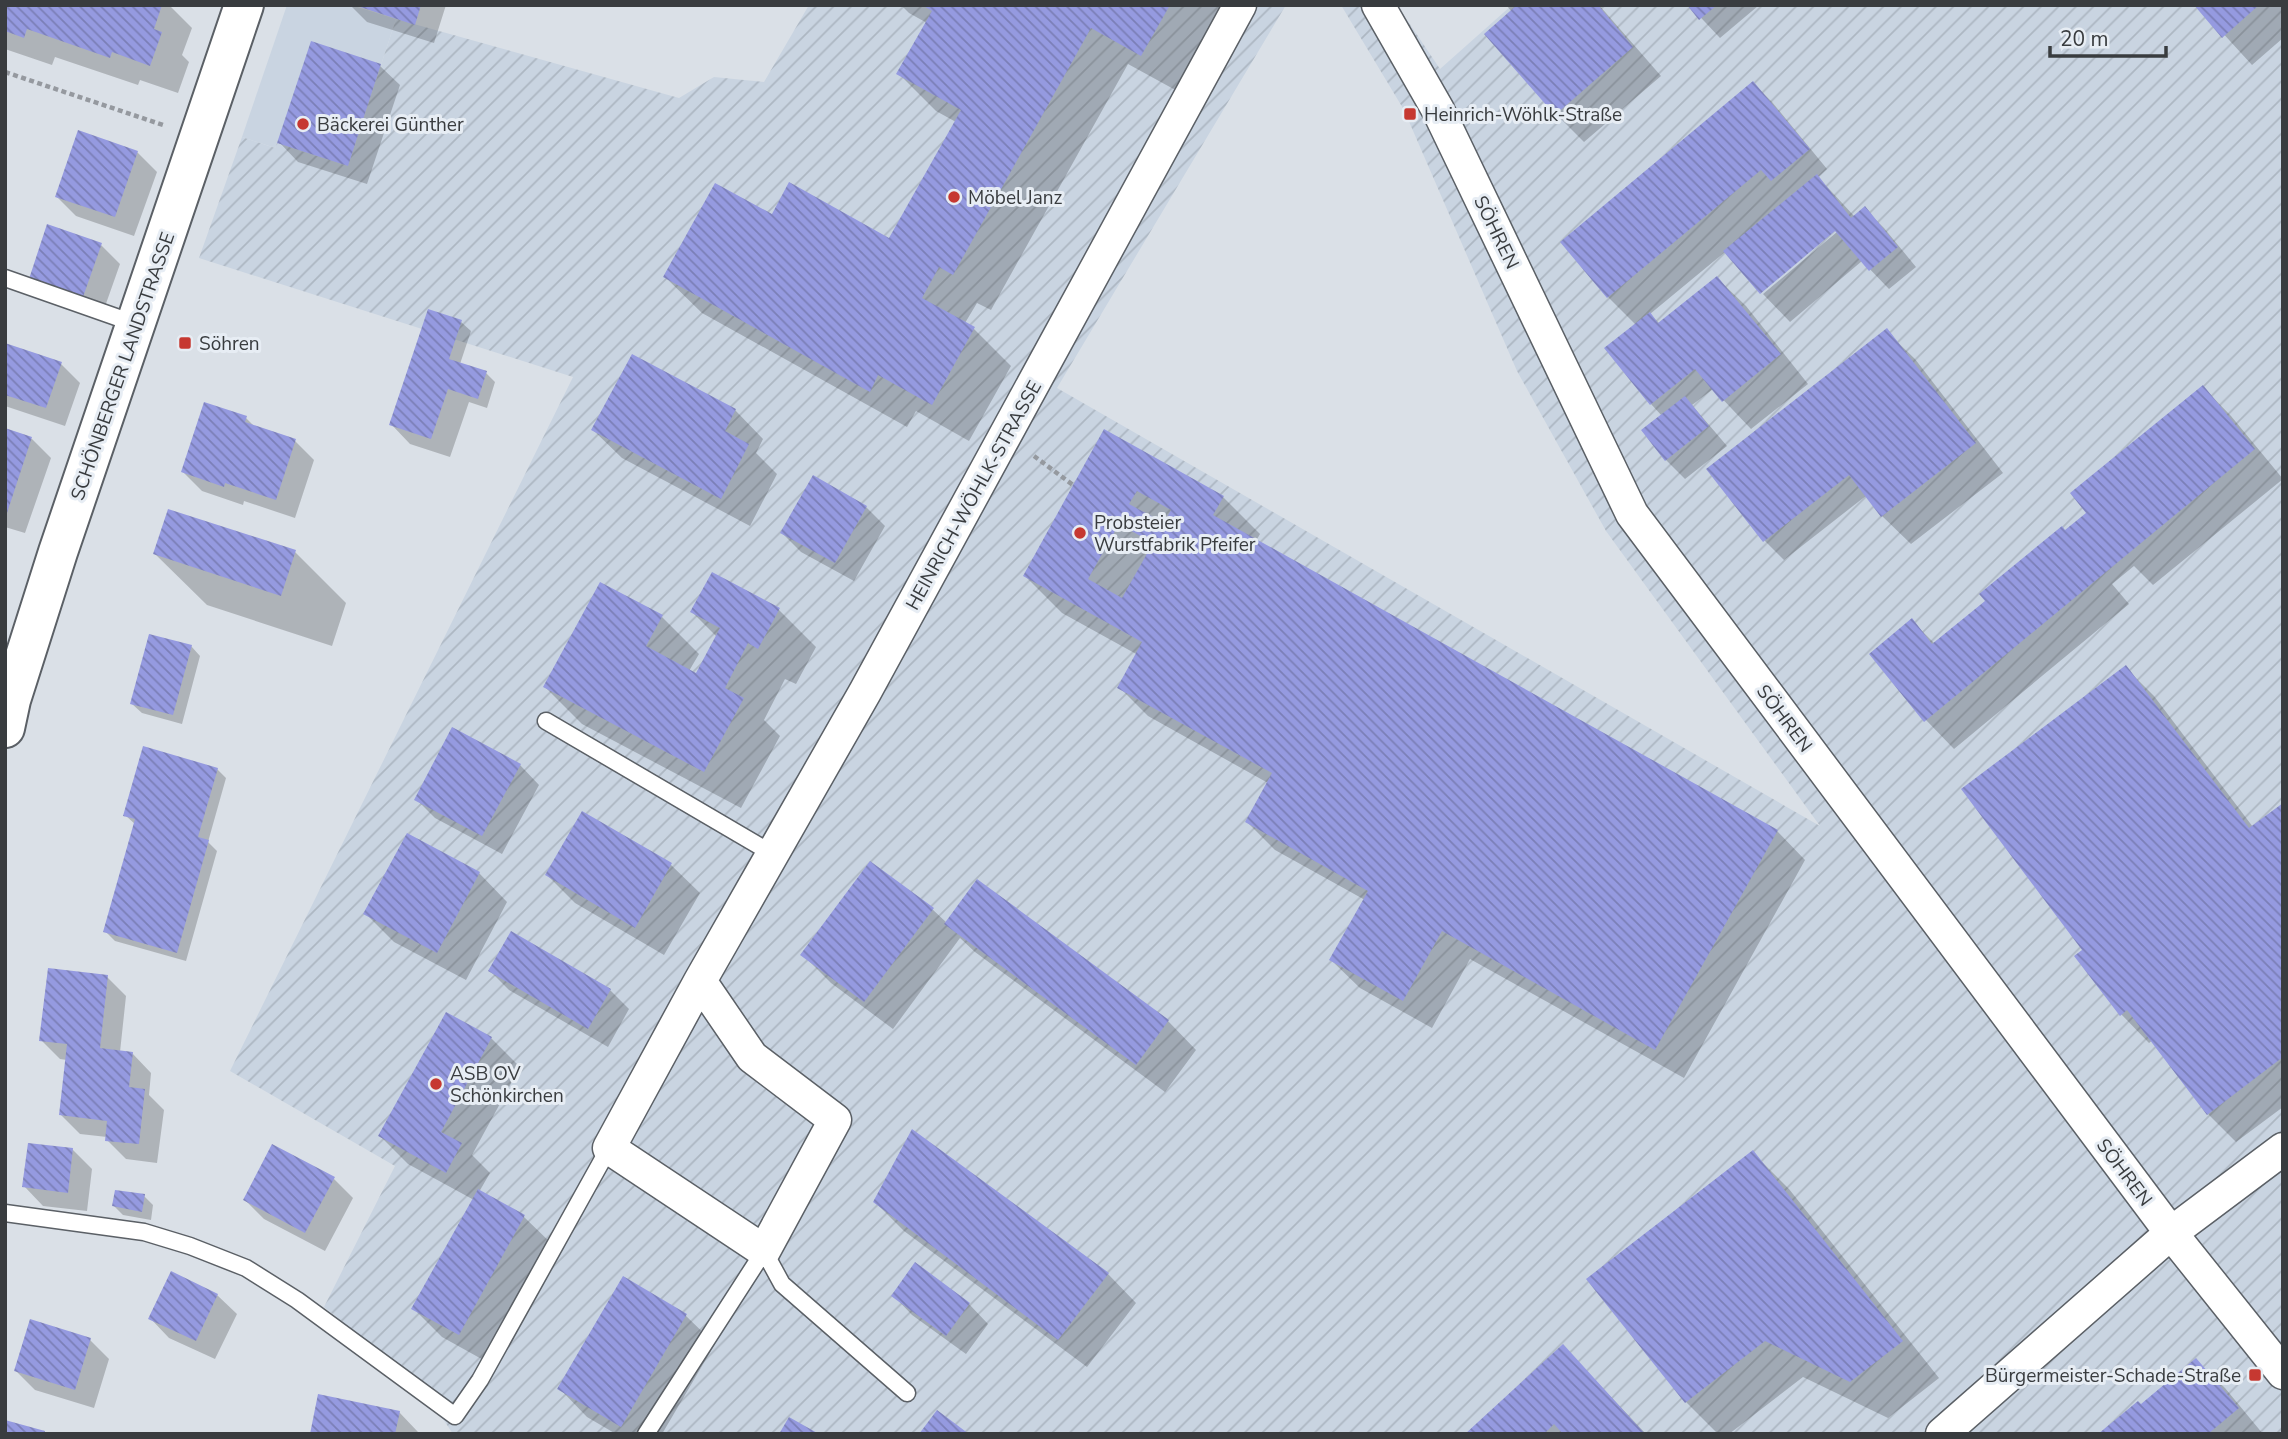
<svg xmlns="http://www.w3.org/2000/svg" width="2288" height="1439" font-family="'Nunito Sans',sans-serif">
	<style>
		.built { fill: #c9d4e1 }
		.industrial { fill: url(#industrial-furrows) }
		.shadow { fill: #0003 }
		.building { fill: url(#building-back-hatch); fill-rule: evenodd }
		.lines { fill: none; stroke-linecap: round; stroke-linejoin: round }
		.service-casing { stroke: #5b6066; stroke-width: 19 }
		.minor-casing { stroke: #5b6066; stroke-width: 35 }
		.secondary-casing { stroke: #5b6066; stroke-width: 42 }
		.path { stroke: #95999f; stroke-width: 4.5; stroke-dasharray: 5 3.5; stroke-linecap: butt }
		.service { stroke: #fff; stroke-width: 16 }
		.minor { stroke: #fff; stroke-width: 32 }
		.secondary { stroke: #fff; stroke-width: 38 }
		.poi-dot { fill: #c63831; stroke: #e7edf4; stroke-width: 2.5 }
		.labels { text-anchor: middle; stroke-width: 6; stroke-linejoin: round; paint-order: stroke }
		.poi-label { font-size: 19px; fill: #393c3f; stroke: #e7edf4; text-anchor: start }
		.street-label { font-size: 19px; fill: #393c3f; stroke: #e7edf4 }
	</style>
	<defs>
		<pattern id="industrial-furrows" width="10" height="10" patternUnits="userSpaceOnUse" patternTransform="scale(1.75)"><rect width="10" height="10" fill="#c9d4e1"/><path d="M-1 1l2-2M0 10L10 0M9 11l2-2" fill="none" stroke="#adb7c2"/></pattern>
		<pattern id="building-back-hatch" width="6" height="6" patternUnits="userSpaceOnUse" patternTransform="scale(1.75)"><rect width="6" height="6" fill="#959ae0"/><path d="M-1 5l2 2M0 0l6 6M5-1l2 2" fill="none" stroke="#7b7fb7"/></pattern>
	</defs>
	<rect width="100%" height="100%" fill="#dae0e7"/>
	<!-- built -->
	<path class="built" d="M287,5H351L396,19L348,166L277,143L275,148L242,137Z"/>
	<!-- industrial -->
	<path class="industrial" d="M809,5H1286L1057,388L1820,826L1606,531L1517,371L1404,110L1341,5H1397L1440,69L1512,5H2283V1434H453L420,1384L324,1307L395,1166L230,1071L573,377L199,258L242,137L275,148L277,143L348,166L396,19L679,98L714,77L764,82Z"/>
	<!-- shadow -->
	<path class="shadow" d="M5,5H169L192,28L182,55L189,62L178,93L140,80L138,85L55,57L52,65L5,49Z
		M350,5H446L434,43L367,22Z
		M901,5H1227L1179,92L1128,64L991,310L977,303L965,323L974,329L1011,366L969,441L916,411L907,427L702,313L665,277L772,216L890,240L956,122L936,111L899,74L927,23L909,13Z
		M1506,5H1599L1661,76L1584,142L1556,114L1512,12Z
		M1689,5H1757L1758,6L1720,38Z
		M2197,5H2283V38L2252,65Z
		M380,66L400,85L367,184L298,162L279,142Z
		M1753,83L1772,102L1827,169L1818,177L1855,217L1865,209L1884,228L1916,267L1889,289L1862,261L1790,322L1763,294L1837,232V227L1725,252L1650,314L1660,324L1717,278L1746,306L1808,384L1751,429L1713,389L1692,405L1727,446L1685,479L1666,460L1643,431L1662,416L1651,404L1636,325L1608,297Z
		M137,152L157,172L134,236L76,216L57,197Z
		M101,245L120,264L102,315L50,298Z
		M429,311L461,322L471,331L460,364L486,373L495,382L487,408L469,402L450,457L410,444L391,424Z
		M1886,331L1915,359L2003,473L1911,544L1882,516L1867,495L1784,560L1765,541L1709,469Z
		M5,345L61,364L80,383L65,426L5,406Z
		M2203,387L2231,416L2283,479L2153,585L2134,566L2112,584L2129,604L1954,749L1926,720L1912,621L1935,644L2089,513Z
		M735,410L763,439L756,453L777,474L750,526L622,458L593,430Z
		M246,418L256,428L295,441L314,460L295,518L244,501L243,505L202,491L183,472Z
		M5,430L32,439L51,458L25,533L5,527Z
		M1105,432L1223,497L1260,534L1256,541L1777,831L1805,860L1684,1078L1470,959L1432,1028L1360,988L1331,960L1365,900L1275,850L1247,822L1268,783L1148,716L1119,687L1138,655L1062,613L1025,576Z
		M866,507L885,526L854,581L801,552L782,533Z
		M295,552L346,603L332,646L207,605L155,554Z
		M712,574L779,610L816,647L796,684L785,679L764,720L780,736L741,808L582,724L545,687L662,617L699,654L689,671L697,675L717,637L692,612Z
		M191,646L200,656L182,724L142,713L132,704Z
		M2125,667L2154,696L2253,827L2283,805V1107L2236,1142L2208,1114L2153,1040L2149,1043L2121,1014L2085,950Z
		M520,765L539,785L502,854L435,818L416,799Z
		M217,769L226,778L208,842L217,851L186,961L115,941L105,931L136,825L125,815Z
		M583,813L671,865L700,893L664,955L575,903L547,875Z
		M479,873L507,902L466,980L394,942L366,914Z
		M932,909L947,923L1168,1021L1196,1050L1165,1092L975,952L960,938L893,1029L831,983L803,955Z
		M490,971L610,990L629,1009L608,1047L509,990Z
		M107,977L126,996L120,1052L132,1053L151,1073L149,1095L164,1110L157,1163L126,1159L107,1140V1137L80,1134L61,1115L67,1060L60,1059L41,1040Z
		M447,1014L491,1038L520,1067L472,1155L490,1173L479,1192L524,1217L553,1245L487,1362L442,1337L413,1308L474,1200L408,1164L380,1136Z
		M72,1149L92,1169L87,1211L43,1206L24,1186Z
		M1752,1152L1789,1189L1939,1378L1888,1418L1803,1377L1729,1434H1718L1686,1402Z
		M334,1179L353,1198L325,1251L264,1219L245,1200Z
		M144,1196L153,1205L151,1220L123,1215L114,1206Z
		M875,1202L1108,1274L1136,1303L1087,1367L904,1231Z
		M915,1265L969,1304L988,1324L966,1354L912,1315L893,1295Z
		M623,1278L686,1316L715,1344L662,1434H616L587,1417L559,1388Z
		M217,1295L237,1314L215,1359L169,1338L150,1318Z
		M90,1340L109,1359L94,1408L35,1390L16,1371Z
		M1563,1346L1646,1434H1467Z
		M2196,1360L2225,1388L2263,1434H2100L2141,1406Z
		M399,1412L418,1432L417,1434H311Z"/>
	<!-- building -->
	<path class="building" d="M5,5H162L154,29L162,32L150,66L112,52L110,58L27,29L24,38L5,31Z
		M354,5H421L415,25Z
		M922,5H1170L1141,56L1091,28L953,275L939,267L922,298L975,327L932,405L878,375L870,392L663,277L715,183L772,214L789,182L889,238L961,110L896,74L932,11Z
		M1517,5H1598L1633,47L1555,115L1484,34Z
		M1687,5H1717L1699,20Z
		M2194,5H2259L2222,38Z
		M311,41L381,64L348,166L277,143Z
		M1753,81L1810,149L1771,181L1761,170L1607,298L1560,242Z
		M78,130L138,151L115,217L55,197Z
		M1817,174L1851,218L1865,206L1898,247L1869,271L1835,231L1760,294L1723,251Z
		M47,224L102,243L83,297L29,279Z
		M1717,276L1781,354L1722,402L1695,369L1650,405L1604,348L1650,312L1658,323Z
		M428,309L462,320L449,359L487,371L478,399L448,389L431,439L389,425Z
		M1887,328L1976,443L1881,517L1849,475L1763,542L1706,469Z
		M5,343L62,362L46,408L5,395Z
		M632,354L736,409L725,431L749,444L721,499L591,430Z
		M2203,385L2255,449L1924,722L1869,654L1912,618L1932,644L1985,601L1979,594L2062,526L2065,530L2086,513L2070,493Z
		M1685,396L1709,426L1665,461L1641,430Z
		M204,402L247,416L245,422L296,439L276,500L225,483L224,487L181,472Z
		M5,428L32,437L6,516H5Z
		M1104,429L1224,496L1213,515L1778,830L1655,1050L1442,931L1403,1001L1329,960L1368,891L1245,822L1272,773L1117,688L1142,642L1023,576ZM1137,491L1171,510L1164,523L1129,504ZM1119,524L1153,543L1122,598L1088,579Z
		M813,475L867,506L835,563L780,533Z
		M168,509L296,550L281,596L153,554Z
		M712,572L780,608L758,649L748,643L725,688L744,698L704,772L543,687L600,582L663,615L646,646L696,673L720,628L690,612Z
		M149,634L192,645L173,715L130,704Z
		M2126,665L2249,828L2283,803V1057L2207,1115L2127,1010L2120,1016L2074,956L2082,950L1961,789Z
		M452,727L521,764L482,836L414,800Z
		M143,746L218,768L198,837L209,840L177,953L103,932L135,819L123,816Z
		M582,811L672,863L635,928L545,875Z
		M407,833L480,872L437,953L363,914Z
		M870,861L934,908L864,1002L800,955Z
		M977,879L1169,1020L1136,1065L944,924Z
		M511,931L611,989L588,1029L488,971Z
		M48,968L108,975L100,1048L133,1052L129,1087L145,1089L139,1144L105,1141L107,1121L59,1115L67,1044L39,1041Z
		M446,1012L492,1037L441,1132L462,1143L446,1173L378,1136Z
		M912,1129L1109,1273L1058,1340L873,1202Z
		M28,1143L73,1148L68,1193L22,1187Z
		M272,1144L335,1177L305,1233L243,1200Z
		M1753,1150L1903,1341L1850,1382L1765,1341L1685,1403L1586,1279Z
		M478,1189L525,1215L459,1335L411,1309Z
		M115,1190L145,1194L142,1212L112,1206Z
		M915,1262L970,1303L946,1336L891,1296Z
		M171,1271L218,1294L196,1341L148,1319Z
		M623,1276L687,1314L621,1427L557,1389Z
		M30,1319L91,1338L75,1390L14,1371Z
		M1563,1344L1645,1434H1563L1554,1424L1544,1434H1465Z
		M2196,1358L2239,1408L2208,1434H2098L2138,1401L2141,1404Z
		M318,1394L400,1411L395,1434H310Z
		M937,1410L969,1434H919Z
		M789,1417L819,1434H779Z
		M5,1420L45,1431L44,1434H5Z"/>
	<g class="lines">
		<!-- service casing -->
		<g class="service-casing">
			<path id="service" d="M5,278L136,324
				M546,721L773,854
				M5,1213L144,1232L190,1246L246,1268L297,1300L455,1416L480,1380L609,1148
				M646,1434L764,1251L782,1284L907,1393"/>
		</g>
		<!-- minor casing -->
		<g class="minor-casing">
			<path id="minor" d="M1378,5L1438,110L1632,514L2171,1233L2283,1373
				M700,981L752,1057L835,1120L764,1251L609,1148L700,981L865,692L1240,5
				M1942,1434L2171,1233L2283,1149"/>
		</g>
		<!-- secondary casing -->
		<g class="secondary-casing">
			<path id="secondary" d="M5,728L11,700L58,552L244,5"/>
		</g>
		<!-- path -->
		<path class="path" d="M5,72L163,125
			M1034,456L1073,485"/>
		<!-- service -->
		<use href="#service" class="service"/>
		<!-- minor -->
		<use href="#minor" class="minor"/>
		<!-- secondary -->
		<use href="#secondary" class="secondary"/>
	</g>
	<!-- markers -->
	<g class="poi-dot">
		<rect x="1403" y="107" width="14" height="14" rx="3.5"/>
		<circle cx="303" cy="124" r="7"/>
		<circle cx="954" cy="197" r="7"/>
		<rect x="178" y="336" width="14" height="14" rx="3.5"/>
		<circle cx="1080" cy="533" r="7"/>
		<circle cx="436" cy="1084" r="7"/>
		<rect x="2248" y="1368" width="14" height="14" rx="3.5"/>
	</g>
	<g class="labels">
		<!-- poi labels -->
		<g class="poi-label">
			<text x="1424" y="121">Heinrich-Wöhlk-Straße</text>
			<text x="317" y="131">Bäckerei Günther</text>
			<text x="968" y="204">Möbel Janz</text>
			<text x="199" y="350">Söhren</text>
			<text x="1094" y="529">Probsteier<tspan x="1094" dy="22">Wurstfabrik Pfeifer</tspan></text>
			<text x="450" y="1080">ASB OV<tspan x="450" dy="22">Schönkirchen</tspan></text>
			<text x="2241" y="1382" text-anchor="end">Bürgermeister-Schade-Straße</text>
		</g>
		<!-- street labels -->
		<g class="street-label">
			<text transform="translate(1497 232) rotate(64)" y="7">SÖHREN</text>
			<text transform="translate(122 366) rotate(-71)" y="7">SCHÖNBERGER LANDSTRASSE</text>
			<text transform="translate(973 495) rotate(-61)" y="7">HEINRICH-WÖHLK-STRASSE</text>
			<text transform="translate(1785 718) rotate(53)" y="7">SÖHREN</text>
			<text transform="translate(2125 1172) rotate(53)" y="7">SÖHREN</text>
		</g>
	</g>
	<!-- border -->
	<rect width="2288" height="1439" fill="none" stroke="#393c3f" stroke-width="14"/>
	<!-- scale -->
	<path d="M2050 46v10h116v-10" fill="none" stroke="#393c3f" stroke-width="3.5"/>
	<text x="2060" y="46" font-size="21" fill="#393c3f" stroke="#e7edf4" stroke-width="5" paint-order="stroke">20 m</text>
</svg>
